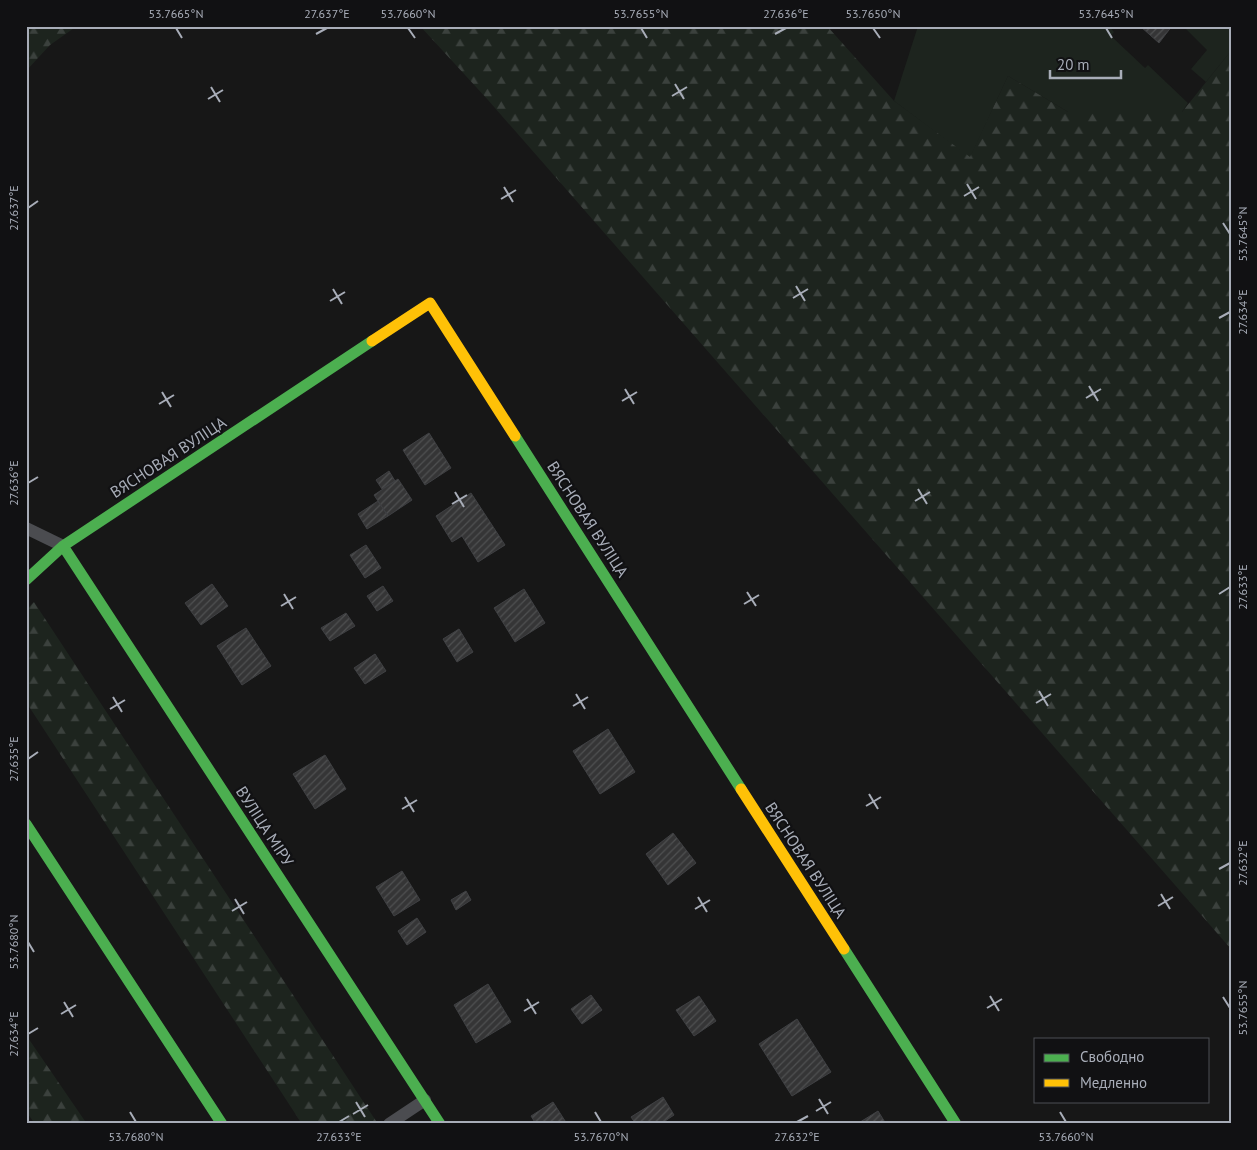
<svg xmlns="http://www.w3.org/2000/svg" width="1257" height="1150" font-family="'PT Sans',sans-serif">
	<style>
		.grass { fill: #1d241e }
		.forest { fill: url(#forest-firs) }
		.building { fill: url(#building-hatch); stroke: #3f4043 }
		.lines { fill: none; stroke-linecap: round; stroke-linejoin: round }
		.lane { stroke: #4b4c50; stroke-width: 12 }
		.fast { stroke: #4caf50; stroke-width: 11 }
		.slow { stroke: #ffc107; stroke-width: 11 }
		.ticks { fill: none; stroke: #a8adb8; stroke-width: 2 }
		.labels { text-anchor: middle; stroke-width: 4.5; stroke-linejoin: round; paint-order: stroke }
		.street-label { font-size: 16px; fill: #a8adb8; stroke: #111113 }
		.neatline { fill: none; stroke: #a8adb8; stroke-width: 2 }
		.ticks-label { font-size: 12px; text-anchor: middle; fill: #a8adb8 }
	</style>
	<defs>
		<pattern id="forest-firs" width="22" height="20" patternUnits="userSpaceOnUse" patternTransform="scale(1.25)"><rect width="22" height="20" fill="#1d241e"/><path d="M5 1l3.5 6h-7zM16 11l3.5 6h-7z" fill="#3b413d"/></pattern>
		<pattern id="building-hatch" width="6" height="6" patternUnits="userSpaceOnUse" patternTransform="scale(1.25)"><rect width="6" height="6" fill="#353536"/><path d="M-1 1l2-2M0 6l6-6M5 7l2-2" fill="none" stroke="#4f5051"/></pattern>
	</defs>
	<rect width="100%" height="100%" fill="#171717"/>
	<!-- grass -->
	<path class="grass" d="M918,26H1109L1114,32L1111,36L1145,68L1148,65L1188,103L1182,112H1068L1008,76L970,158L894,101Z
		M1183,26H1231V51L1206,82L1191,69L1207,50Z"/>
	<!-- forest -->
	<path class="forest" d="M26,26H77L50,45L26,71Z
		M420,26H827L894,101L970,157L1008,76L1068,112H1182L1231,51V949L488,100Z
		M34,602L378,1124H302L26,702V610Z
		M26,1035L87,1124H35L26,1111Z"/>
	<!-- building -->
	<path class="building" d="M1140,26H1172L1159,43Z
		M429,433L451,468L425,485L403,450Z
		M389,471L395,481L382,489L376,480Z
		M398,479L412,500L388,516L374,495Z
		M471,493L505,545L478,562L462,536L452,542L436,516Z
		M378,501L388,516L367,529L358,514Z
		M366,545L381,568L365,578L350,555Z
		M212,584L228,606L201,625L185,603Z
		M383,586L393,601L377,611L367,596Z
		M524,589L545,623L515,642L494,608Z
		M346,613L355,626L330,641L321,628Z
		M246,628L271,666L242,685L217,646Z
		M459,629L473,652L457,662L443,639Z
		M375,654L386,671L365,684L354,668Z
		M608,729L635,772L600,794L573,751Z
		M325,755L346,789L315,809L293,774Z
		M673,833L696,863L668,885L646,854Z
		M402,871L420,900L394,916L376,887Z
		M466,891L471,900L456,910L451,900Z
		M417,918L426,932L407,945L398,931Z
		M488,984L511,1022L476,1043L454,1005Z
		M591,995L602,1010L582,1024L571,1009Z
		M699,996L716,1021L694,1036L676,1010Z
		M797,1019L831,1072L792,1096L759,1044Z
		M663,1097L674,1115L662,1123V1124H636L631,1117Z
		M553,1102L567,1124H536L531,1116Z
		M878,1111L886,1124H857Z"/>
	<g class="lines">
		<!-- lane -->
		<path class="lane" d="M26,528L63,546
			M389,1124L425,1100"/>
		<!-- fast -->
		<path class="fast" d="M515,436L741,789
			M63,546L440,1124
			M26,580L63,546L372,341
			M26,824L222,1124
			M844,949L956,1124"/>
		<!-- slow -->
		<path class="slow" d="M372,341L430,303L515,436
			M741,789L844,949"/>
	</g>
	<!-- ticks -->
	<path class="ticks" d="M176,28L182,38M408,28L415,38M641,28L647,38M873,28L880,38M1106,28L1112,38M316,34L327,28M775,34L786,28M675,84L684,99M211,87L220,102M672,96L687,87M208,99L223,90M967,184L976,199M504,187L513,202M964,196L979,187M501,199L516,190M28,208L38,201M1223,223L1230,234M796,286L805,301M333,289L342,304M793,298L808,289M330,301L345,292M1219,318L1230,312M1089,386L1098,401M625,389L634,404M162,392L171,407M1086,398L1101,389M622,401L637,392M159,404L174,395M28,483L38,477M918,489L927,504M455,492L464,507M915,501L930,492M452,504L467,495M747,592L756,606M284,594L293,609M1219,594L1230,587M744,604L759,595M281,606L296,597M1039,691L1048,706M576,694L585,709M113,697L122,712M1036,703L1051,694M573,706L588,697M110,709L125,700M28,759L38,752M869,794L878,809M405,797L414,812M866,806L881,797M402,809L417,800M1219,869L1230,863M1161,894L1170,909M698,897L707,912M235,899L244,914M1158,906L1173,897M695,909L710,900M232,911L247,902M28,942L34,952M990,996L999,1011M1223,997L1230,1008M527,999L536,1014M64,1002L73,1017M987,1008L1002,999M524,1011L539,1002M61,1014L76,1005M28,1034L38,1028M819,1099L828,1114M356,1102L365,1117M816,1111L831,1102M130,1112L136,1122M595,1112L601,1122M1060,1112L1066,1122M353,1114L368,1105M339,1122L349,1116M797,1122L808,1116"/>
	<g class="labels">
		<!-- street labels -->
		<g class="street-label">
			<text transform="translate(168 457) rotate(-33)" y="6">ВЯСНОВАЯ ВУЛІЦА</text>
			<text transform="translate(588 519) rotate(57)" y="6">ВЯСНОВАЯ ВУЛІЦА</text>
			<text transform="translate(265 826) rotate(57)" y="6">ВУЛІЦА МІРУ</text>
			<text transform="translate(806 860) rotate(57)" y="6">ВЯСНОВАЯ ВУЛІЦА</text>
		</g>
	</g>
	<!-- border -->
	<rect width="1257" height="1150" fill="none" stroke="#111113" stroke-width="55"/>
	<!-- legend -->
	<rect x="1034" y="1038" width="175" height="65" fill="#111113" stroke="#4d4f55"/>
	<rect x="1044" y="1054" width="25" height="8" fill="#4caf50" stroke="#4d4f55"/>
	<text x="1080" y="1062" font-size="15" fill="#a8adb8">Свободно</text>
	<rect x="1044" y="1079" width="25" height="8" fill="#ffc107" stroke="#4d4f55"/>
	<text x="1080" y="1088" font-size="15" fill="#a8adb8">Медленно</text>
	<!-- scale -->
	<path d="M1050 70v8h71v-8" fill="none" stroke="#a8adb8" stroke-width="2.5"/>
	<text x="1057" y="70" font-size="15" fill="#a8adb8" stroke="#111113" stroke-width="4" paint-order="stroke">20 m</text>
	<rect x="28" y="28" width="1202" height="1094" class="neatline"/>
	<g class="ticks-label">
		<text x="176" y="18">53.7665°N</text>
		<text x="327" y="18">27.637°E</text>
		<text x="408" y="18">53.7660°N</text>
		<text x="641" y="18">53.7655°N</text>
		<text x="786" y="18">27.636°E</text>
		<text x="873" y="18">53.7650°N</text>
		<text x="1106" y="18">53.7645°N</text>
		<text transform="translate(14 208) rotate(-90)" y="4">27.637°E</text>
		<text transform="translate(1243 234) rotate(-90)" y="4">53.7645°N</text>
		<text transform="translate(1243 312) rotate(-90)" y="4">27.634°E</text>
		<text transform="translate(14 483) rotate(-90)" y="4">27.636°E</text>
		<text transform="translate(1243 587) rotate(-90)" y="4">27.633°E</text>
		<text transform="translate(14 759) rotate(-90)" y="4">27.635°E</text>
		<text transform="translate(1243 863) rotate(-90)" y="4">27.632°E</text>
		<text transform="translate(14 942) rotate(-90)" y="4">53.7680°N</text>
		<text transform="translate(1243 1008) rotate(-90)" y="4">53.7655°N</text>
		<text transform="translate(14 1034) rotate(-90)" y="4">27.634°E</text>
		<text x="136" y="1141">53.7680°N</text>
		<text x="339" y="1141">27.633°E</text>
		<text x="601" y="1141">53.7670°N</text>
		<text x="797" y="1141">27.632°E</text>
		<text x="1066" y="1141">53.7660°N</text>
	</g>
</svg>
